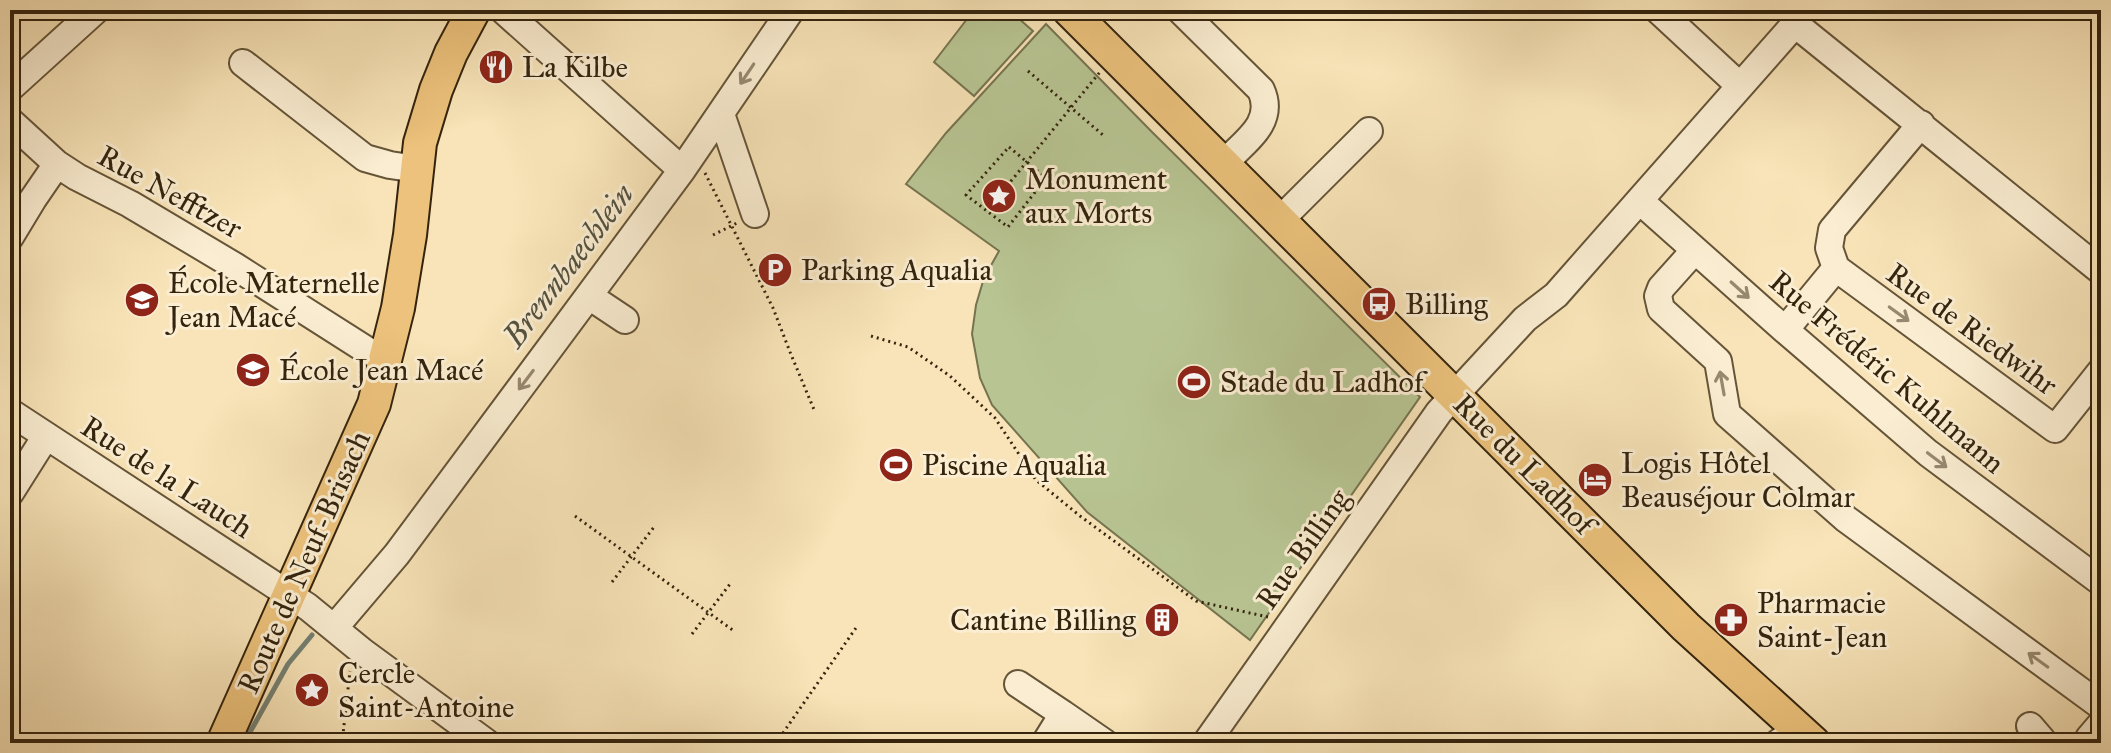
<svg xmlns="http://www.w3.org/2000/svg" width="2111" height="753" font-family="'IM FELL Great Primer',serif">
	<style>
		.green { fill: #b8c593; stroke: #767450; stroke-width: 2 }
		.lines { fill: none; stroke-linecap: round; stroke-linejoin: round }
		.stream { stroke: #748073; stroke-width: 5 }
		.minor-casing { stroke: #655438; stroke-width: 30 }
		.major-casing { stroke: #34240e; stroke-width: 36 }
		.path { stroke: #34240e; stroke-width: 3; stroke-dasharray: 2 4; stroke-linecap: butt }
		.minor { stroke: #faedd1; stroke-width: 26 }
		.major { stroke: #ecc27c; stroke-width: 32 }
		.oneway { stroke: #978870 }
		.labels { text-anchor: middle; stroke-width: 6; stroke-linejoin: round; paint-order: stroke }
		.poi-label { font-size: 30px; fill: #34240e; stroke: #faedd1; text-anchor: start }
		.street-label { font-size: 30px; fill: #34240e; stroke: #faedd1 }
		.water-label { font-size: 32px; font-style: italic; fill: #545240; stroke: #faedd1 }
	</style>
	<rect width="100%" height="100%" fill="#f8e4b8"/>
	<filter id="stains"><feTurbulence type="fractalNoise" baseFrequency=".0025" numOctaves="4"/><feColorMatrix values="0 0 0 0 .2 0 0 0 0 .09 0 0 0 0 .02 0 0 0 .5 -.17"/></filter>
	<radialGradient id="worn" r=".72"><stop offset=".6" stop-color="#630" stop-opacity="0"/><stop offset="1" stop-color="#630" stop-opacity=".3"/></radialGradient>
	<!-- green -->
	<path class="green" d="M974,10H1009L1033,31L974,96L934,62Z
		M1046,24L1152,132L1420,397L1250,640L1087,512L992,405L980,378L972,334L976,305L984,278L999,251L906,184L946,133Z"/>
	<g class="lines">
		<!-- stream -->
		<path class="stream" d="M244,743L288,664L312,635"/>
		<!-- minor casing -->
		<g class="minor-casing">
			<path id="minor" d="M503,10L682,170
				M1180,10L1261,90C1276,123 1244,142 1223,164
				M1658,10L1740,86
				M243,63L365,158L390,165L417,169
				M10,88L96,10
				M721,114L755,214
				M10,121L57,164L77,177L130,204L236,267L368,351L387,358
				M1640,201L1785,330L1928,453L2101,582
				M1279,221L1369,131
				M10,237L33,199L57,164
				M1695,250L1661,288L1658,296L1661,309L1718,361L1727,414L1846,519L2101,706
				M1836,268L2055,429L2101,371
				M589,296L625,320
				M1785,330L1836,268L1829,248L1832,230L1921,124
				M10,412L308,607L363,652L487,743
				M10,493L46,436
				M335,627L397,554L682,170L791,10
				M1018,684L1063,714
				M2030,726L2042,740V743
				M2089,738L2101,724
				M1045,743L1063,714L1105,743
				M1206,743L1439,412L1525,319L1556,295L1795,24L2101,271
				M1778,743L1798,729"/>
		</g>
		<!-- major casing -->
		<g class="major-casing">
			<path id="major" d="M1069,10L1686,627L1814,743
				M223,743L374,404L398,308L410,235L420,143L436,90L451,53L474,10"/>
		</g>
		<!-- path -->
		<path class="path" d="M1028,71L1103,135
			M1009,147L1046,178L1008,227L966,195Z
			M705,173L773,308L790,352L815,412
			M1007,186L1100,72
			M713,235L737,223
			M871,336L908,347L950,376L995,418L1036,480L1080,516L1196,601L1268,617
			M575,516L734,631
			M612,582L654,527
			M692,634L730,584
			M342,743L350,671
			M776,743L858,625"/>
		<!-- minor -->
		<use href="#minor" class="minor"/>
		<!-- major -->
		<use href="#major" class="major"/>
	</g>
	<!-- one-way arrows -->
	<defs><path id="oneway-shaft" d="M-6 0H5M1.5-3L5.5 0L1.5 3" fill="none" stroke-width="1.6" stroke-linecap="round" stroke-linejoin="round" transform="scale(2)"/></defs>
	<g class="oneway">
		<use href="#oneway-shaft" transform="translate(747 74) rotate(124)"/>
		<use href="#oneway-shaft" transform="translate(1740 290) rotate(42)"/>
		<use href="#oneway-shaft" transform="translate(1899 314) rotate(36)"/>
		<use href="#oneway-shaft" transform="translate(526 380) rotate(127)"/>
		<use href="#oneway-shaft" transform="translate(1722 383) rotate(-100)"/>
		<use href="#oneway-shaft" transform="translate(1937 460) rotate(37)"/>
		<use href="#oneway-shaft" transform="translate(2038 660) rotate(-144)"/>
	</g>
	<!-- icons -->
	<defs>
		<g id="restaurant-disc" transform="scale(1.8)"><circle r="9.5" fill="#8f2418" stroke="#faedd1"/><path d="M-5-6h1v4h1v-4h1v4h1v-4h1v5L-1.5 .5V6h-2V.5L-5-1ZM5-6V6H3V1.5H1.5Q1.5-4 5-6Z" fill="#fff"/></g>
		<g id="sight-disc" transform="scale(1.8)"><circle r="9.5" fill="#8f2418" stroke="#faedd1"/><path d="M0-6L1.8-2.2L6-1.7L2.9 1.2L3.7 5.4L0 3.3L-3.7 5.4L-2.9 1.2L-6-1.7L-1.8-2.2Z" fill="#fff"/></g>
		<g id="parking-disc" transform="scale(1.8)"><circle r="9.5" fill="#8f2418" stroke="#faedd1"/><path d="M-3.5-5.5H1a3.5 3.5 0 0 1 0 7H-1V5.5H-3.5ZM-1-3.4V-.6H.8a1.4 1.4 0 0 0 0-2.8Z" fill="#fff"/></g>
		<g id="school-disc" transform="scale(1.8)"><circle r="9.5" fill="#8f2418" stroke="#faedd1"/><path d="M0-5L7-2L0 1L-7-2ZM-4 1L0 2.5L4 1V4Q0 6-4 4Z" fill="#fff"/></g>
		<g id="bus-disc" transform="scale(1.8)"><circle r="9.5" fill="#8f2418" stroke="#faedd1"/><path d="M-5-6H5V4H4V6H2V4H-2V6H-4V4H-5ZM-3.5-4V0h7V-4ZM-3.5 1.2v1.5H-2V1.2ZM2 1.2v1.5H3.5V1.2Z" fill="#fff"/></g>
		<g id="stadium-disc" transform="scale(1.8)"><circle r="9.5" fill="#8f2418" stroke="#faedd1"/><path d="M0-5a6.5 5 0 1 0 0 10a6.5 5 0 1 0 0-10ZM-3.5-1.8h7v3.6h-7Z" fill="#fff"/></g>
		<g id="hotel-disc" transform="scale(1.8)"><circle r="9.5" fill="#8f2418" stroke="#faedd1"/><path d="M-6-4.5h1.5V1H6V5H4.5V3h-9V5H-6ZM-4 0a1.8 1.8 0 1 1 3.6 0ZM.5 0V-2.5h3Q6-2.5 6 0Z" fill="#fff"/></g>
		<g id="building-disc" transform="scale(1.8)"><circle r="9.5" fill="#8f2418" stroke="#faedd1"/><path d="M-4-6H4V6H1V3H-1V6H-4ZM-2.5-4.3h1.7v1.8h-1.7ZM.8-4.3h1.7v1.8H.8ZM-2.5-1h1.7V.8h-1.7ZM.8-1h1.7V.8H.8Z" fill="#fff"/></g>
		<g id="pharmacy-disc" transform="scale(1.8)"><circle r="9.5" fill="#8f2418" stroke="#faedd1"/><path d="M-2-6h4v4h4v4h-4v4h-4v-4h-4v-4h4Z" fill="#fff"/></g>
	</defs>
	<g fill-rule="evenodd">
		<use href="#restaurant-disc" x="496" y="67"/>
		<use href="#sight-disc" x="999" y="196"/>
		<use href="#parking-disc" x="775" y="270"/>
		<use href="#school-disc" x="142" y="300"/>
		<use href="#bus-disc" x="1379" y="304"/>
		<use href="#school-disc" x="253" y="370"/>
		<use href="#stadium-disc" x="1194" y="382"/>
		<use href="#stadium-disc" x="896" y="465"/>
		<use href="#hotel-disc" x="1595" y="480"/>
		<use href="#building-disc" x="1162" y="620"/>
		<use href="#pharmacy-disc" x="1731" y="620"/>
		<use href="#sight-disc" x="312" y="690"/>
	</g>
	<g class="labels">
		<!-- poi labels -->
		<g class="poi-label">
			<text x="522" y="77">La Kilbe</text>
			<text x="1025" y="189">Monument<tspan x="1025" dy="34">aux Morts</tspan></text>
			<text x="801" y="280">Parking Aqualia</text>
			<text x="168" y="293">École Maternelle<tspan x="168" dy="34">Jean Macé</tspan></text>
			<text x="1405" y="314">Billing</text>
			<text x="279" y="380">École Jean Macé</text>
			<text x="1220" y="392">Stade du Ladhof</text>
			<text x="1621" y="473">Logis Hôtel<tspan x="1621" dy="34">Beauséjour Colmar</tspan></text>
			<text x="922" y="475">Piscine Aqualia</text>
			<text x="1757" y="613">Pharmacie<tspan x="1757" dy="34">Saint-Jean</tspan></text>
			<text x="1136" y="630" text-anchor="end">Cantine Billing</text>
			<text x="338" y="683">Cercle<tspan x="338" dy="34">Saint-Antoine</tspan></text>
		</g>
		<!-- street labels -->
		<g class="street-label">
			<text transform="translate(170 192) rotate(29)" y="10">Rue Nefftzer</text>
			<text transform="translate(1972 329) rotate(36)" y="10">Rue de Riedwihr</text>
			<text transform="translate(1887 372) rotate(40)" y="10">Rue Frédéric Kuhlmann</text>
			<text transform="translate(1524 464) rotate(45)" y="10">Rue du Ladhof</text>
			<text transform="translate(167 477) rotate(33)" y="10">Rue de la Lauch</text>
			<text transform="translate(1303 549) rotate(-55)" y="10">Rue Billing</text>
			<text transform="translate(304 562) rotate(-66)" y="10">Route de Neuf-Brisach</text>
		</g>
		<!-- water labels -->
		<g class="water-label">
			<text transform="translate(568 265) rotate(-53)" y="11">Brennbaechlein</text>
		</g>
	</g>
	<!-- margin -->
	<rect width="2111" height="753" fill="none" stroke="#f8e4b8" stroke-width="40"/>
	<rect x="12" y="12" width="2087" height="729" fill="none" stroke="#34240e" stroke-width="4"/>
	<rect x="20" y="20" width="2071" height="713" fill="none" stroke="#34240e" stroke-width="2"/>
	<rect width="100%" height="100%" filter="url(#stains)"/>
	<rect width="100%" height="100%" fill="url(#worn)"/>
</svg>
